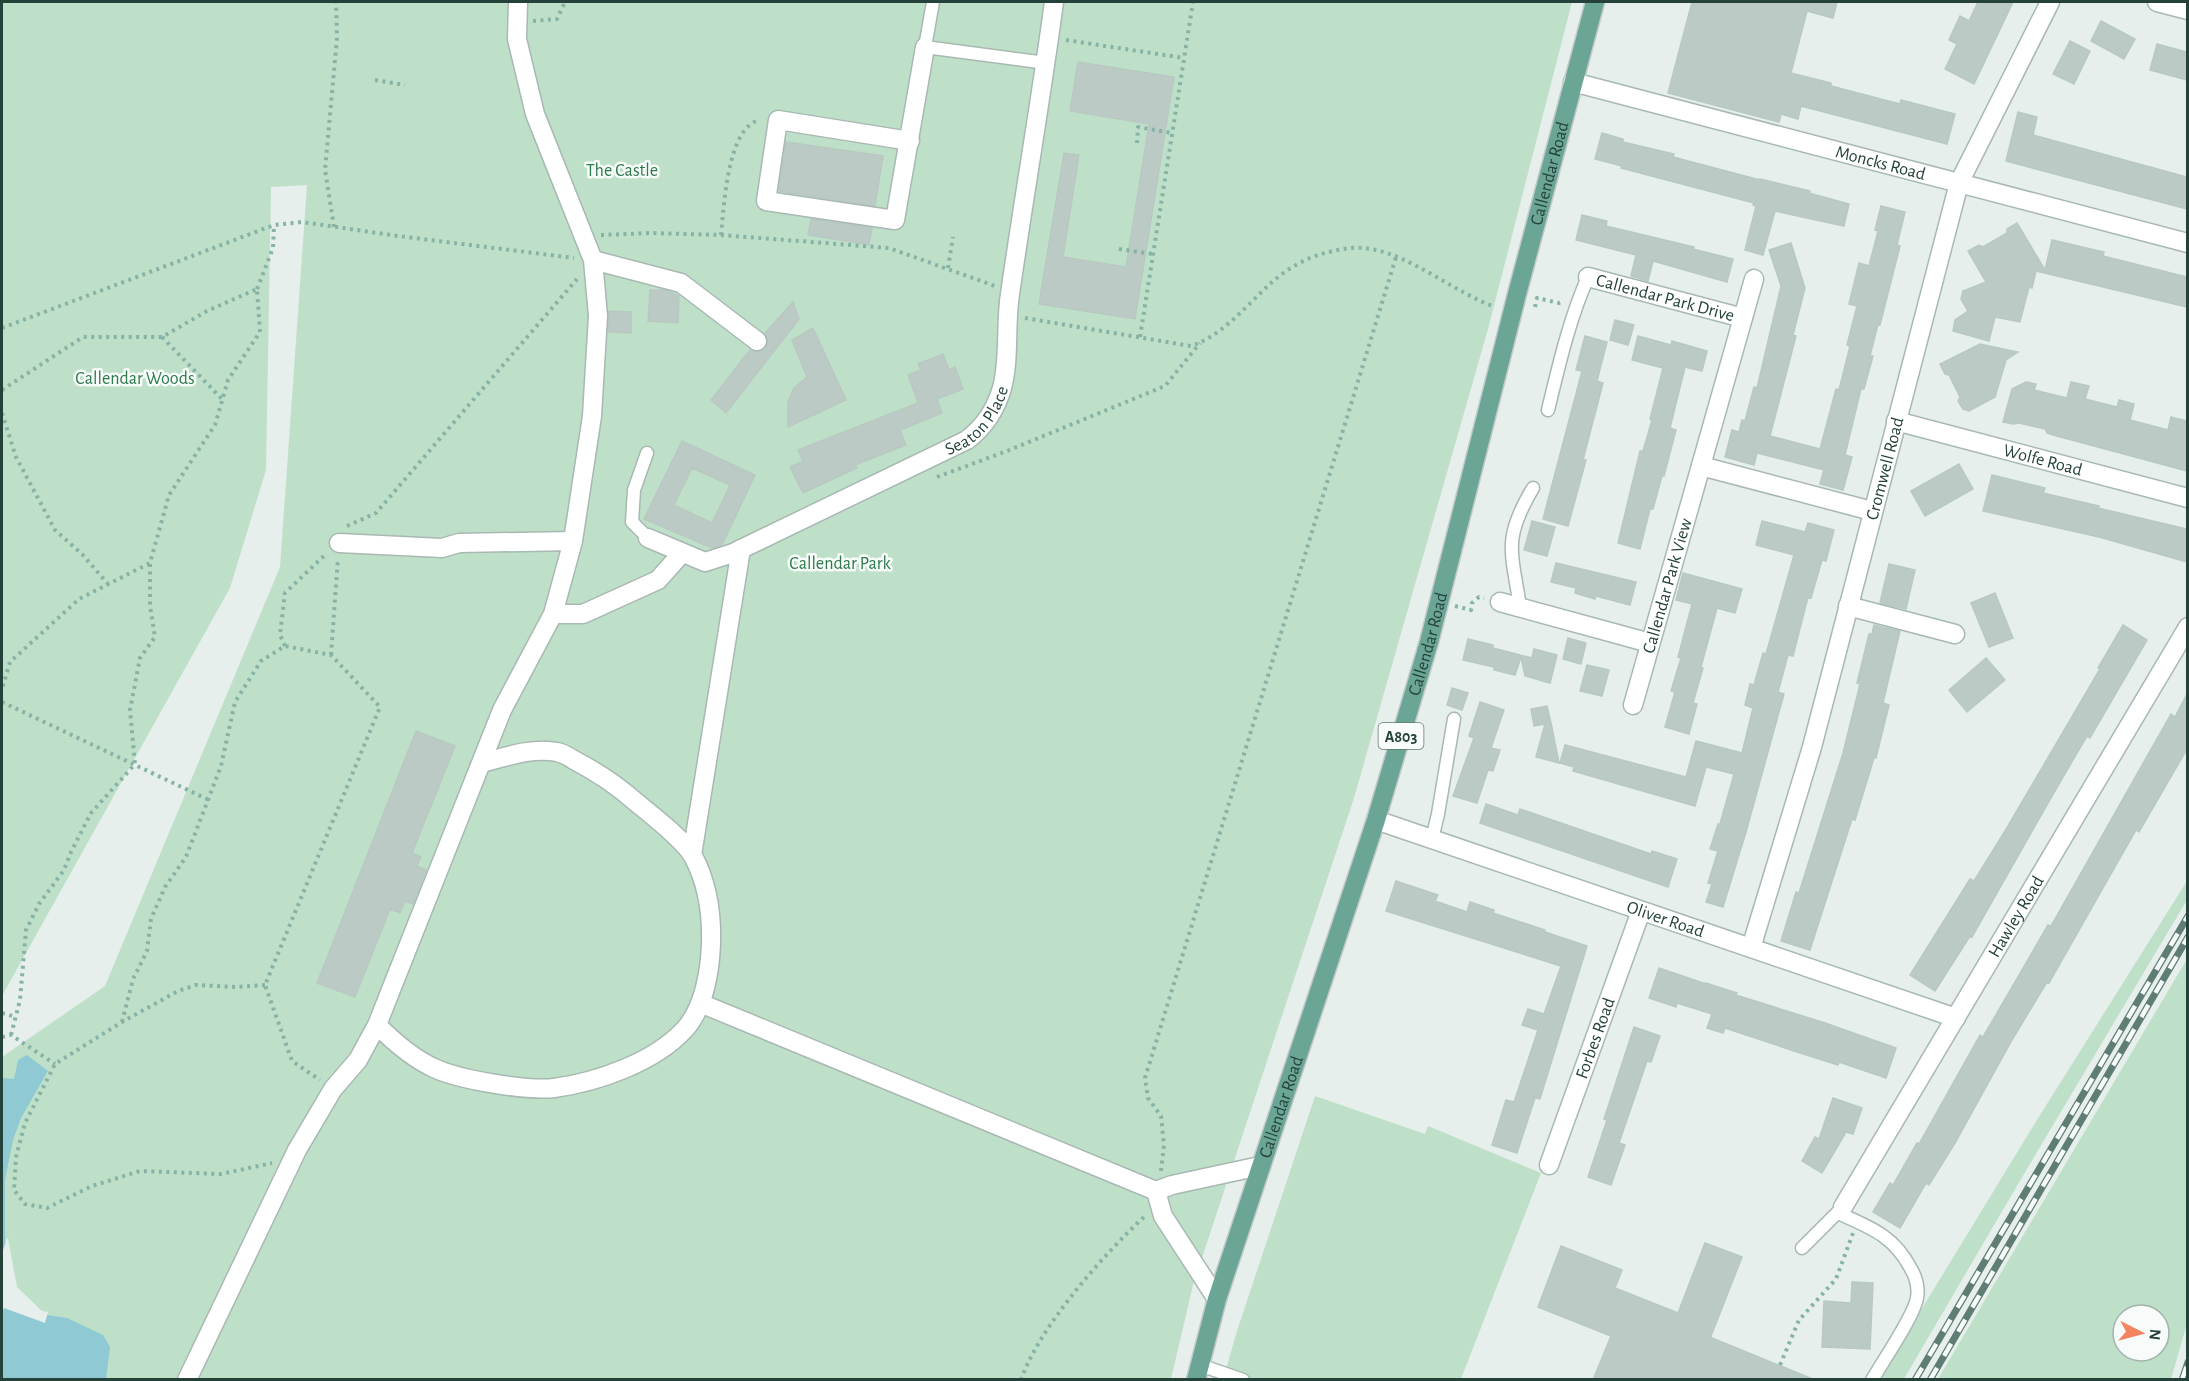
<svg xmlns="http://www.w3.org/2000/svg" width="2189" height="1381" font-family="'Alegreya Sans',sans-serif">
	<style>
		.green { fill: #bfe0c8; fill-rule: evenodd }
		.water { fill: #8ec9d4 }
		.pier { fill: #e6efeb }
		.building { fill: #bbcac4; stroke: #b8c9c2; stroke-width: 1.5; fill-rule: evenodd }
		.lines { fill: none; stroke-linecap: round; stroke-linejoin: round }
		.service-casing { stroke: #a8b8b2; stroke-width: 15 }
		.pedestrian-casing { stroke: #a8b8b2; stroke-width: 21 }
		.minor-casing { stroke: #a8b8b2; stroke-width: 21 }
		.primary-casing { stroke: #c2cac8; stroke-width: 21 }
		.path { stroke: #86b3a5; stroke-width: 4; stroke-dasharray: 3 4.5; stroke-linecap: butt }
		.service { stroke: #fff; stroke-width: 12 }
		.pedestrian { stroke: #fff; stroke-width: 18 }
		.minor { stroke: #fff; stroke-width: 18 }
		.primary { stroke: #6aa596; stroke-width: 18 }
		.rail-casing { stroke: #5f7d75; stroke-width: 7 }
		.rail { stroke: #f7fbf9; stroke-width: 4.5; stroke-dasharray: 14; stroke-linecap: butt }
		.labels { text-anchor: middle; stroke-width: 5; stroke-linejoin: round; paint-order: stroke }
		.shield { fill: #f7fbf9; stroke: #637a73; stroke-width: 1.5 }
		.shield-label { font-size: 16px; font-weight: bold; fill: #24423a }
		.street-label { font-size: 18px; fill: #24423a; stroke: #f7fbf9 }
		.park-label { font-size: 18px; fill: #2d7a4b; stroke: #f7fbf9 }
	</style>
	<rect width="100%" height="100%" fill="#e6efeb"/>
	<!-- green -->
	<path class="green" d="M2,2H1572L1488,329L1354,798L1193,1285L1171,1379H2V1057L105,986L280,567L307,185L271,187L266,470L230,588L2,996Z
		M2187,881V900L2021,1179L1904,1379H1879L2035,1123Z
		M2187,959L2188,1320L2171,1379H1938ZM2123,1315H2159V1351H2123Z
		M1315,1096L1425,1134L1428,1126L1541,1173L1461,1379L1223,1380L1236,1334Z"/>
	<!-- water -->
	<path class="water" d="M27,1055L48,1071L21,1118L13,1140L5,1180V1241L14,1288L41,1314L67,1318L103,1335L110,1347L106,1379L2,1380V1078L14,1079L18,1060Z"/>
	<!-- pier -->
	<path class="pier" d="M7,1238L8,1239L17,1287L42,1311L48,1312L45,1323L4,1308L2,1313V1254Z"/>
	<!-- building -->
	<path class="building" d="M1692,2H1837L1833,18L1807,11L1791,73L1831,83V86L1900,104L1901,100L1955,114L1947,144L1801,106L1798,119L1781,114L1779,122L1668,93Z
		M1978,2H2013L1974,84L1945,69L1957,44L1949,40L1960,16L1969,21Z
		M2101,21L2135,39L2124,59L2091,41Z
		M2070,41L2090,51L2074,84L2053,74Z
		M2157,44L2187,52V80L2150,70Z
		M1078,62L1174,77L1135,319L1039,304L1064,153L1079,155L1063,257L1126,267L1149,124L1070,111Z
		M2018,112L2037,117L2033,135L2187,177V209L2006,161Z
		M1602,133L1623,139V142L1674,154L1673,157L1760,180V179L1810,191L1809,193L1849,204L1844,226L1775,211L1763,255L1745,250L1756,206L1753,205L1754,203L1621,168L1622,166L1595,159Z
		M786,142L883,156L875,206L779,191Z
		M1881,206L1905,212L1897,245L1900,246L1880,325L1878,324L1870,356H1873L1864,389H1861L1845,455L1852,457L1843,490L1820,484L1824,470L1757,453L1754,465L1725,457L1732,430L1739,432L1742,420L1745,421L1754,387L1757,388L1781,286L1769,250L1791,243L1805,288L1793,335L1796,336L1770,436L1820,449L1836,389L1839,390L1850,346L1847,345L1857,306L1849,304L1859,263L1869,266L1878,231L1875,230Z
		M1582,215L1607,221L1606,226L1694,247L1693,249L1733,259L1727,282L1653,261L1648,281L1631,276L1636,255L1576,240Z
		M811,219L872,228L869,245L808,235Z
		M2017,223L2045,270L2052,240L2104,252L2103,256L2187,277V307L2036,271L2032,288L2029,287L2020,322L1995,317L1989,341L1953,331L1955,320L1968,311L1961,299L1963,291L1986,282L1968,251L1979,245L1983,247L2007,233V229Z
		M650,290H665L679,296L678,323L648,321Z
		M793,302L799,319L726,413L711,400L750,350L756,352L766,348L768,342L765,333Z
		M609,311L631,312V333L608,332Z
		M1615,320L1634,325L1628,345L1610,340Z
		M813,328L846,400L788,427V402L794,388L807,377L792,340Z
		M1585,336L1607,342L1597,381L1603,383L1583,460H1586L1568,526L1543,519L1582,371L1576,370Z
		M1638,336L1671,345L1672,341L1707,351L1702,371L1685,367L1670,428L1676,430L1664,476H1662L1653,509H1650L1640,549L1618,543L1640,451H1643L1652,420L1650,419L1663,368L1632,360Z
		M1980,344L2018,352L2006,360L1995,397L1969,411L1963,409L1958,401L1960,397L1949,375L1945,374L1940,364Z
		M943,354L949,370L955,367L963,389L937,399L942,413L900,430L906,445L855,465L857,468L803,493L790,467L803,461L798,450L918,403L908,375L921,370L918,364Z
		M2026,382L2036,384L2034,390L2067,398L2071,382L2089,386L2085,399L2117,407L2119,400L2134,404L2130,420L2168,430L2171,417L2187,421V471L2053,435L2047,433L2045,429L2019,423L2013,424L2003,422L2012,389Z
		M682,441L755,475L722,545L712,548L644,519ZM692,468L730,485L712,523L674,505Z
		M1959,464L1973,489L1925,516L1911,491Z
		M1992,475L2045,488L2043,493L2099,506L2098,508L2187,529V562L2099,537L1983,511Z
		M1532,521L1555,527L1547,556L1524,550Z
		M1762,521L1805,532L1808,523L1834,530L1826,561L1822,560L1811,598L1808,597L1793,656L1788,655L1778,692L1784,694L1746,832L1723,907L1706,902L1712,884L1708,883L1718,851L1710,849L1718,824H1720L1734,774L1706,767L1695,806L1573,771L1574,767L1560,763L1565,745L1686,777L1696,741L1742,753L1753,708L1745,705L1750,684L1754,685L1763,653L1766,654L1794,555L1756,545Z
		M1556,563L1636,582L1630,605L1596,596L1595,599L1575,593L1576,588L1551,582Z
		M1889,564L1915,570L1906,609L1880,603Z
		M1683,573L1742,589L1735,613L1717,608L1701,667L1703,668L1693,703L1697,704L1689,734L1665,727L1675,692L1671,691L1681,658L1678,657L1692,604L1676,600Z
		M1995,593L2013,638L1989,647L1971,603Z
		M1874,625L1900,631L1883,703L1889,705L1876,758H1874L1855,820L1852,819L1810,950L1781,941L1796,892L1799,893L1843,753L1860,684L1857,683L1869,634H1872Z
		M2123,625L2147,640L2090,738L2087,736L2052,796L1972,937L1970,936L1935,991L1910,975L1970,879L1974,881L2005,831L2100,669L2098,668Z
		M1568,638L1586,643L1581,664L1563,659Z
		M1468,639L1493,645V648L1532,658L1534,649L1557,655L1550,683L1525,676L1521,657L1515,675L1494,670V667L1463,660Z
		M1986,658L2005,680L1967,712L1949,690Z
		M1587,665L1609,670L1602,696L1580,691Z
		M1452,688L1468,693L1462,710L1447,705Z
		M2187,694V749L2139,832L2136,830L2049,983L2047,982L2012,1040L1955,1143L1929,1185L1926,1183L1900,1228L1873,1212L1890,1183L1893,1185L1917,1143L1919,1144L1980,1035L1983,1037L2048,925L2051,926L2171,714L2175,717Z
		M1480,702L1504,710L1491,748L1500,750L1493,771L1488,770L1477,803L1453,796L1474,738L1469,736Z
		M1547,706L1551,723L1559,763L1536,757L1545,724L1534,726L1531,709Z
		M416,731L455,746L412,853L421,857L417,866L426,870L413,904L405,901L400,913L390,909L355,997L317,983Z
		M1486,804L1518,815L1520,809L1651,854L1652,851L1677,859L1668,887L1480,823Z
		M1396,881L1438,895L1435,901L1467,912L1470,902L1494,910L1493,913L1545,930V932L1587,946L1540,1099L1535,1098L1517,1153L1492,1145L1506,1100L1514,1102L1538,1030L1522,1025L1528,1009L1544,1014L1561,966L1386,911Z
		M1659,968L1706,984V983L1737,993L1736,995L1825,1023L1896,1048L1886,1078L1839,1062L1838,1065L1797,1052L1725,1028L1723,1033L1707,1028L1712,1014L1677,1003L1676,1007L1649,998Z
		M1634,1027L1660,1036L1651,1062L1647,1061L1619,1143L1625,1145L1611,1185L1588,1177L1607,1120L1604,1119Z
		M1833,1098L1862,1108L1853,1134L1846,1132L1822,1173L1802,1161L1815,1137L1819,1139Z
		M1705,1243L1742,1257L1711,1336L1712,1338L1815,1380H1593L1611,1336L1538,1307L1561,1246L1622,1270L1615,1288L1678,1313Z
		M1852,1282L1873,1283L1870,1349L1822,1347L1824,1301L1851,1303Z"/>
	<g class="lines">
		<!-- service casing -->
		<g class="service-casing">
			<path id="service" d="M933,2L925,47L1046,63
				M1548,410C1559,365 1569,320 1588,277
				M647,453L634,490L632,522L648,538
				M1520,607C1512,552 1502,540 1533,488
				M1432,839L1438,814L1454,719
				M1838,1213C1869,1227 1893,1235 1910,1267C1916,1277 1919,1287 1917,1298C1914,1316 1883,1361 1872,1380
				M1802,1248L1842,1208
				M1200,1365L1243,1380"/>
		</g>
		<!-- pedestrian casing -->
		<g class="pedestrian-casing">
			<path id="pedestrian" d="M593,260L681,283L757,341
				M339,543L442,548L459,543L573,541
				M553,614H583L658,580L682,553
				M692,855L741,549
				M700,1003L1156,1191
				M377,1025C394,1042 412,1058 434,1068C459,1080 528,1091 554,1088C598,1082 655,1062 685,1029C704,1008 710,971 711,944C712,913 708,884 693,856C683,839 653,816 637,803C618,786 597,772 574,760C569,757 563,753 557,752C533,747 505,757 482,763
				M1217,1299L1163,1216L1156,1191L1172,1185L1260,1166
				M187,1380L297,1150L333,1089L358,1060L377,1025L502,710L553,614L573,541L592,416L598,316L593,260L535,114L517,39L518,2"/>
		</g>
		<!-- minor casing -->
		<g class="minor-casing">
			<g id="minor">
				<path d="M2157,2L2188,10"/>
				<path id="s1" d="M1573,82L2188,243"/>
				<path d="M910,141L778,120L766,201L895,220L925,47"/>
				<path id="s2" d="M1588,277L1743,318"/>
				<path id="s3" d="M1896,421L2188,498"/>
				<path d="M1701,466L1872,511"/>
				<path id="s4" d="M648,538L705,562L733,553L967,440C984,427 996,409 1002,388C1010,358 1005,325 1010,294C1024,196 1041,99 1054,2"/>
				<path d="M1500,602L1650,643"/>
				<path d="M1848,606L1955,634"/>
				<path id="s5" d="M1633,705L1754,279"/>
				<path id="s6" d="M1376,820L1956,1018"/>
				<path id="s7" d="M1751,948L1812,747L1959,183L2050,2"/>
				<path id="s8" d="M1549,1165L1641,911"/>
				<path id="s9" d="M1843,1207L2188,627"/>
			</g>
		</g>
		<!-- primary casing -->
		<g class="primary-casing">
			<g id="primary">
				<path id="s10" d="M1196,1380L1217,1299L1376,820L1429,642L1517,294L1595,2"/>
			</g>
		</g>
		<!-- path -->
		<path class="path" d="M533,21L557,19L565,2
			M1066,40L1184,58
			M375,80L405,85
			M1137,143L1138,127L1172,133
			M334,227L325,170L337,38L336,2
			M601,235L650,233L721,235L889,248L995,286
			M721,235C724,208 727,126 760,120
			M1119,249L1153,254
			M948,268L953,237
			M257,289L273,248L274,225
			M1535,307L1537,298L1559,303L1561,302
			M1025,318L1191,346C1222,336 1246,306 1270,284C1285,270 1305,258 1325,253C1340,249 1355,246 1371,249C1410,255 1456,293 1495,307
			M2,328L274,225L302,222L398,236L574,258
			M162,337L222,399
			M1140,337L1193,2
			M2,390L83,337H162L207,311L257,289L260,332L228,380L215,425L169,495L150,563L79,599L10,662L2,689
			M2,413L16,457L55,530L82,554L108,584
			M937,477L1007,451L1165,386L1200,343
			M347,526L376,513L577,279
			M1455,606L1471,610L1472,603L1479,597L1484,598
			M285,646L280,635L285,593L327,553
			M331,655L338,558
			M2,702L209,800
			M265,985L236,987L196,985L178,991L122,1022L55,1064L25,1123L16,1157L14,1190L25,1204L47,1208L92,1186L140,1171L221,1174L272,1163
			M2,1013L16,1017
			M122,1022L133,979L147,951L151,919L165,887L186,857L221,766L235,702L261,661L285,646L331,655L380,707L265,985L292,1061L320,1080
			M11,1035L20,1000L26,930L39,904L64,870L71,852L91,813L135,764L130,710L140,658L155,637L150,606V563
			M2,1037L11,1035L55,1064
			M1161,1171L1164,1145L1161,1116L1148,1098L1145,1078L1396,257
			M1780,1365L1799,1320L1836,1279L1853,1233
			M1021,1380C1039,1327 1104,1254 1145,1216"/>
		<!-- service -->
		<use href="#service" class="service"/>
		<!-- pedestrian -->
		<use href="#pedestrian" class="pedestrian"/>
		<!-- minor -->
		<use href="#minor" class="minor"/>
		<!-- primary -->
		<use href="#primary" class="primary"/>
		<!-- rail casing -->
		<g class="rail-casing">
			<path id="rail" d="M1915,1380L2188,916
				M1930,1380L2188,937
				M2182,1380L2188,1362"/>
		</g>
		<!-- rail -->
		<use href="#rail" class="rail"/>
	</g>
	<g class="labels">
		<!-- shield labels -->
		<rect class="shield" x="1378.5" y="723" width="45" height="26" rx="4.5"/>
		<g class="shield-label">
			<text x="1401" y="742">A803</text>
		</g>
		<!-- street labels -->
		<g class="street-label">
			<text dy="6" stroke="none"><textPath href="#s1" startOffset="318">Moncks Road</textPath></text>
			<text dy="6" stroke="none"><textPath href="#s10" startOffset="1258">Callendar Road</textPath></text>
			<text dy="6" stroke="none"><textPath href="#s2" startOffset="80">Callendar Park Drive</textPath></text>
			<text dy="6" stroke="none"><textPath href="#s4" startOffset="372">Seaton Place</textPath></text>
			<text dy="6" stroke="none"><textPath href="#s3" startOffset="152">Wolfe Road</textPath></text>
			<text dy="6" stroke="none"><textPath href="#s7" startOffset="498">Cromwell Road</textPath></text>
			<text dy="6" stroke="none"><textPath href="#s5" startOffset="124">Callendar Park View</textPath></text>
			<text dy="6" stroke="none"><textPath href="#s10" startOffset="772">Callendar Road</textPath></text>
			<text dy="6" stroke="none"><textPath href="#s9" startOffset="338">Hawley Road</textPath></text>
			<text dy="6" stroke="none"><textPath href="#s6" startOffset="306">Oliver Road</textPath></text>
			<text dy="6" stroke="none"><textPath href="#s8" startOffset="135">Forbes Road</textPath></text>
			<text dy="6" stroke="none"><textPath href="#s10" startOffset="286">Callendar Road</textPath></text>
		</g>
		<!-- park labels -->
		<g class="park-label">
			<text x="622" y="176">The Castle</text>
			<text x="135" y="384">Callendar Woods</text>
			<text x="840" y="569">Callendar Park</text>
		</g>
	</g>
	<!-- border -->
	<rect width="2189" height="1381" fill="none" stroke="#24423a" stroke-width="6"/>
	<!-- north arrow -->
	<g transform="translate(2141 1333) rotate(96)"><circle r="28" fill="#f7fbf9" stroke="#a3b1ad" stroke-width="1.5"/>
	<path d="M0-4.5L10 22L0 15L-10 22Z" fill="#f4845f"/>
	<text y="-9" font-size="16" font-weight="bold" text-anchor="middle" fill="#24423a">N</text>
	</g>
</svg>
